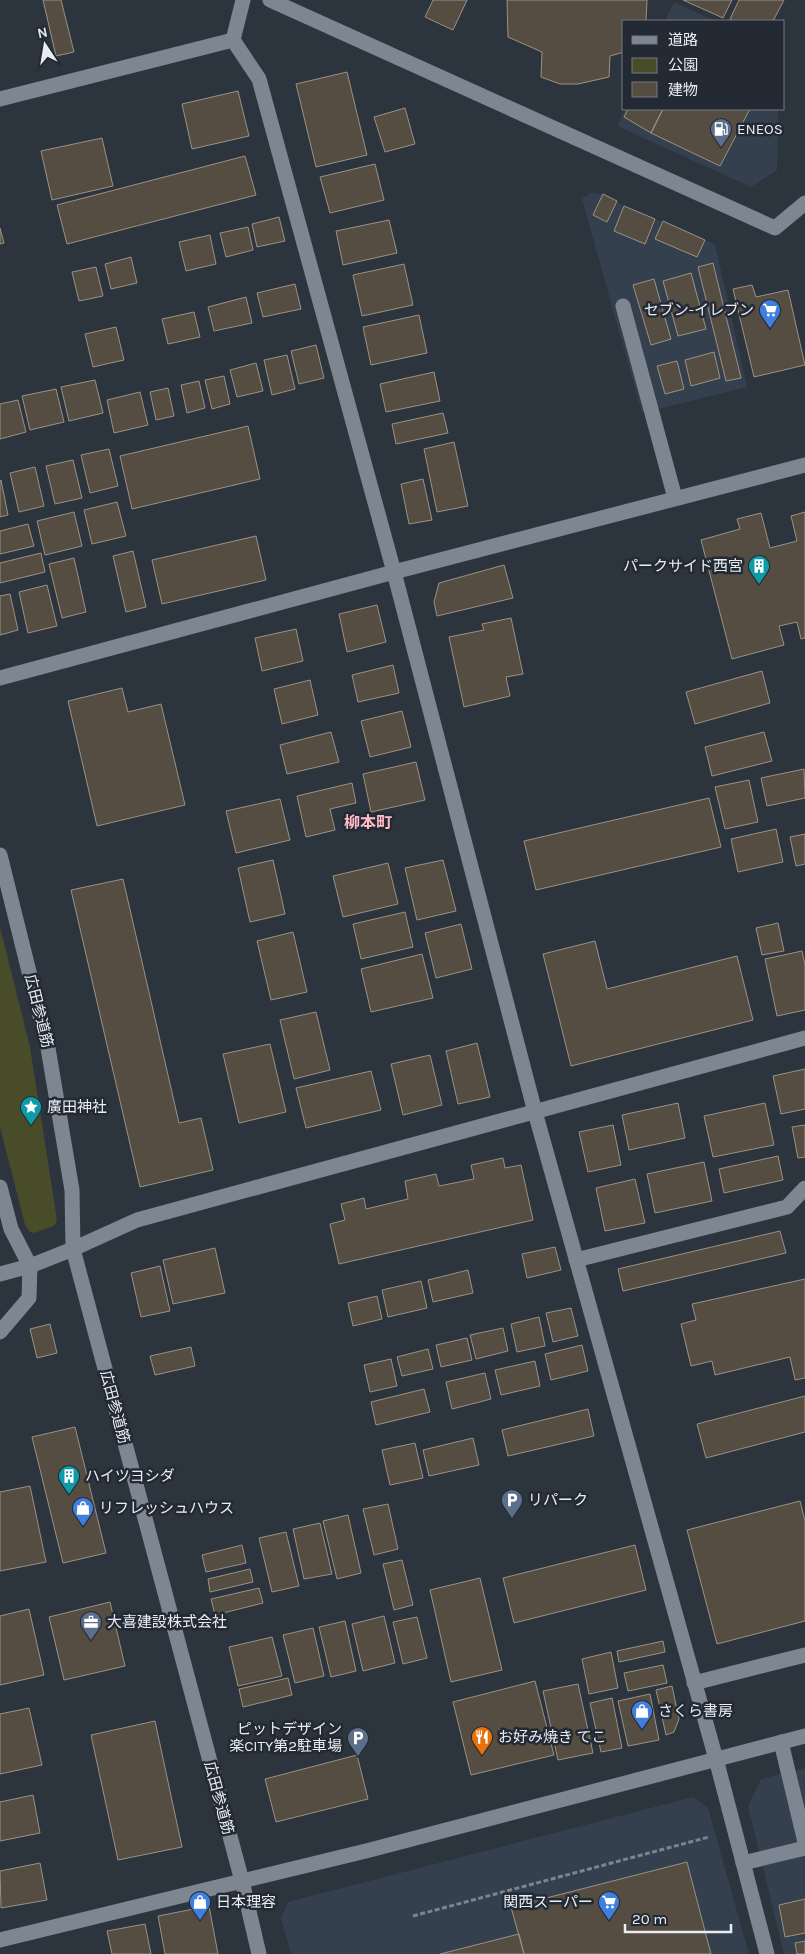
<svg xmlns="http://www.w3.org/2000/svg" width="805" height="1954" font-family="Karla,'Noto Sans JP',sans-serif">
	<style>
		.built { fill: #34404e }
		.green { fill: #484c29 }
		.building { fill: #554d42; stroke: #9b9285 }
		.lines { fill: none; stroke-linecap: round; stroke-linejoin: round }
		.path { stroke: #7d848d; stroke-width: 3; stroke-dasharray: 5 2.5; stroke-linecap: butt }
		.service { stroke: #7e8692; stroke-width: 15 }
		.minor { stroke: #7e8692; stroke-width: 15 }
		.tertiary { stroke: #7e8692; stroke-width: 15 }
		.labels { text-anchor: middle; stroke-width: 5; stroke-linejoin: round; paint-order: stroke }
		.poi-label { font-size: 15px; fill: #e8edf4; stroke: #232a34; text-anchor: start }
		.street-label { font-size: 15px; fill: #e8edf4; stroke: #232a34 }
		.neighbourhood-label { font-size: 16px; font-weight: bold; fill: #ffbbc6; stroke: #232a34 }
	</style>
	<rect width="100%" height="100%" fill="#2c343e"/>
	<!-- built -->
	<path class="built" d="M674,2L715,21H665Z
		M625,109H778L777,170L751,187L617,126Z
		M591,193L603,194L624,206L715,244L747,387L642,413L582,199Z
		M805,1768V1954H784L748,1806L761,1779Z
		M693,1797L708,1808L749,1954H291L281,1918L288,1902Z"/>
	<!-- green -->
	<path class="green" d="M0,927L30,1047L57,1220L54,1226L34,1233L29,1231L25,1225L0,1127Z"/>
	<!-- building -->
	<path class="building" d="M43,0H61L74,52L56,56Z
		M433,0H467L453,30L425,17Z
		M507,0H647L646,21H624V52L610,56L609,77L578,84H560L541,77L542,52L508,37Z
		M683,0H732L723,18Z
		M739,0H784L773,21H734L730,19Z
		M347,72L367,155L316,167L296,84Z
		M238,91L249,136L192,149L182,104Z
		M405,108L415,144L385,152L374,117Z
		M628,109H663L651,133L624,117Z
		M663,109H750L720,166L651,133Z
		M102,138L113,186L52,200L41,151Z
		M245,156L256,195L67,244L57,205Z
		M375,164L384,200L330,213L320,177Z
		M603,194L617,201L607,222L593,215Z
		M624,206L655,219L645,244L614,231Z
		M279,217L285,241L257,247L252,224Z
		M389,220L397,253L343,265L336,231Z
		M663,221L705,240L697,257L655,239Z
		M248,227L253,250L226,257L220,233Z
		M0,228L4,243L0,244Z
		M210,235L216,264L186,271L179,242Z
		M131,257L137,283L111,289L105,264Z
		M713,263L741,378L726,381L698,267Z
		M404,264L413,305L362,316L353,275Z
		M96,267L103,296L79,301L72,272Z
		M691,273L706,329L678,336L663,281Z
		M654,279L671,339L651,345L633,285Z
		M295,284L301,309L263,317L257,293Z
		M752,285L756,297L788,290L805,365L754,377L733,289Z
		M246,297L252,323L214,331L208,307Z
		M194,312L200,337L168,344L162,319Z
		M419,315L427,353L371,365L363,327Z
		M116,327L124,360L93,367L85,334Z
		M316,345L324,378L299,384L291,351Z
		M714,352L720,378L691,386L685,360Z
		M287,355L295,389L272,395L264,360Z
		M677,361L684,389L665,394L657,366Z
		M256,363L263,391L237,397L230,370Z
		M434,372L440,401L386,412L380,384Z
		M224,376L230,404L212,409L205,380Z
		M95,380L103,413L69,421L61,387Z
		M199,381L205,408L187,413L181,385Z
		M168,388L174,416L156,420L150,392Z
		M56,389L64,422L30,430L22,396Z
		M140,392L148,425L114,433L107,400Z
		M18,400L26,432L0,439V404Z
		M443,413L448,433L396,444L392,424Z
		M248,426L260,479L132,509L120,456Z
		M454,442L468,506L437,512L424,449Z
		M109,449L118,486L90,493L81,455Z
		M73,460L82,498L55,504L46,466Z
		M35,467L44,506L19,512L10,473Z
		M423,479L432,520L409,524L401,484Z
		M1,480L8,515L0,517V481Z
		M117,502L126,536L92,544L84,510Z
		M74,512L82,546L45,555L37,521Z
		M805,512V638L801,639L797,622L779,626L784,645L732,659L701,540L740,529L737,519L761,513L770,548L797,541L791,516Z
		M28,524L34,546L0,554V531Z
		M256,536L266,580L162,604L152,560Z
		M133,551L146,607L126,612L113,556Z
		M41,553L45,572L0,583V563Z
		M74,558L86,612L62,618L49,564Z
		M504,565L513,598L437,616L434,602L439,583Z
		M47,585L57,626L28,633L19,592Z
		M10,594L18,630L0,635V596Z
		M377,605L386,642L347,652L339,614Z
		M511,618L523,674L506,677L510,696L464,707L449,637L484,630L482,624Z
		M296,629L303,661L262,671L255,638Z
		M393,665L399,693L358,702L352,675Z
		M762,671L770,703L695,724L686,692Z
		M310,680L318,715L282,724L274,689Z
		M122,688L128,712L161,704L185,805L97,826L68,701Z
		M402,711L411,747L370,757L361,721Z
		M331,732L339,762L287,774L280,745Z
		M764,732L772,761L712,776L705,747Z
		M416,762L425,800L371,812L363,774Z
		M804,769L805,798L767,806L761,778Z
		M749,780L758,822L725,829L715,787Z
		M352,783L356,803L330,809L335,830L306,837L297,796Z
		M709,798L721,847L536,890L524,841Z
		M280,799L290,840L236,853L226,811Z
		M776,829L783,862L738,872L731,839Z
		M805,834V864L796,866L790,837Z
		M273,860L285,914L250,922L238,868Z
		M443,860L456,911L417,920L405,868Z
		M388,863L398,904L343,917L333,876Z
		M123,879L179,1123L201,1118L213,1170L140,1187L71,890Z
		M405,912L413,947L361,959L353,924Z
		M778,923L784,951L762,955L756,928Z
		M461,924L472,969L436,978L425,933Z
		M293,932L307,992L271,1000L257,941Z
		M595,941L607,989L737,956L753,1020L571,1066L543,954Z
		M802,951L805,965V1010L777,1016L765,959Z
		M422,954L433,998L371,1012L361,969Z
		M316,1012L330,1070L294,1079L280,1020Z
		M477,1043L490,1097L458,1104L446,1051Z
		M270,1044L286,1112L239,1123L223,1054Z
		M430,1055L442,1105L403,1115L391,1064Z
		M805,1069V1109L781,1114L773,1076Z
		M371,1071L381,1110L306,1128L296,1088Z
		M678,1103L685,1138L629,1150L622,1115Z
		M765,1103L774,1145L713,1157L704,1116Z
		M613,1125L621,1165L588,1172L579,1132Z
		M805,1125V1157L798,1158L792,1127Z
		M778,1156L783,1180L724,1193L719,1169Z
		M503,1158L505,1168L521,1165L533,1220L339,1264L330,1224L345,1220L341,1204L364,1198L366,1209L408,1199L405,1181L436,1174L439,1186L474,1179L471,1165Z
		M704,1162L712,1201L655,1213L647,1174Z
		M635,1179L645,1223L605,1231L596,1188Z
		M780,1231L786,1253L623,1291L618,1269Z
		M555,1247L561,1270L527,1278L522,1254Z
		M215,1248L225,1293L173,1304L163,1260Z
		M160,1266L170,1311L141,1317L131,1273Z
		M468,1270L473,1293L433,1302L428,1280Z
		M805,1279V1378L795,1380L790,1357L715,1375L712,1361L691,1366L681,1324L696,1320L692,1304Z
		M421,1281L427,1308L388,1317L382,1290Z
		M377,1296L382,1319L353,1326L348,1303Z
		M571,1308L578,1336L553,1342L546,1313Z
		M539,1317L545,1346L517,1352L511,1324Z
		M50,1324L57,1353L37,1358L30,1329Z
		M503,1328L508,1351L476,1359L470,1335Z
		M467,1338L472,1360L441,1367L436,1345Z
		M582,1345L588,1371L551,1380L545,1354Z
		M191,1347L195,1366L155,1375L150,1356Z
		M428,1349L433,1369L402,1376L397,1357Z
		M391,1359L397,1386L370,1392L364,1365Z
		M535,1361L540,1386L501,1395L495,1370Z
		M485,1373L491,1399L452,1409L446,1382Z
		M424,1389L430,1412L376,1425L371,1402Z
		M805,1396V1432L706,1458L697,1424Z
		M588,1409L594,1436L508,1456L502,1430Z
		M75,1427L106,1553L63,1563L32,1437Z
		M473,1438L479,1465L429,1476L423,1450Z
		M415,1443L423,1478L390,1485L382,1450Z
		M30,1486L46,1562L0,1571V1492Z
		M800,1501L805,1521V1621L717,1644L687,1530Z
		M388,1504L398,1549L374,1555L363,1509Z
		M348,1515L361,1573L337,1579L323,1521Z
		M320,1523L332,1574L304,1579L293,1529Z
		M286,1532L299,1586L272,1592L259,1538Z
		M242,1545L246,1563L206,1572L202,1555Z
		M635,1545L646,1590L514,1623L503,1578Z
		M402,1560L413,1605L394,1610L383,1564Z
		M250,1569L253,1582L210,1592L208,1579Z
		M480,1578L502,1670L451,1682L430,1590Z
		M259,1588L263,1603L215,1615L211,1599Z
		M110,1602L125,1666L64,1680L49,1617Z
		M29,1609L44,1675L0,1685V1616Z
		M384,1616L395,1663L363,1671L352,1624Z
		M417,1617L427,1658L403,1664L393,1622Z
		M345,1621L356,1671L331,1677L319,1627Z
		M313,1628L324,1676L295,1683L283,1635Z
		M272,1637L282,1676L238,1686L229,1647Z
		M663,1641L665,1652L619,1662L617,1651Z
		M611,1652L618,1688L589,1694L582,1659Z
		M663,1665L667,1683L628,1691L624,1673Z
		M288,1678L292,1695L243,1707L239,1689Z
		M535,1681L554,1755L471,1775L453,1702Z
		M578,1684L593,1753L558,1760L543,1691Z
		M672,1686L679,1719L674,1732L666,1735L656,1690Z
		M650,1694L659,1740L628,1746L618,1701Z
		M612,1698L622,1748L601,1752L590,1703Z
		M29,1708L42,1765L0,1774V1714Z
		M155,1721L182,1847L118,1860L91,1735Z
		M357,1755L368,1799L276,1822L265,1779Z
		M33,1795L40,1833L0,1841V1802Z
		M687,1862L711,1954H524L511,1907Z
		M40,1863L47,1900L1,1908L0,1871Z
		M805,1899V1933L785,1937L779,1905Z
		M209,1906L218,1954H165L158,1916Z
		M145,1924L151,1954H112L107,1931Z
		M519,1934L524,1954H440Z
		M805,1941V1954H797L795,1943Z"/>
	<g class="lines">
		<!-- path -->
		<path class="path" d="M413,1916L709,1837"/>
		<!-- service -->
		<path class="service" d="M623,306L675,498
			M694,1683L805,1655
			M781,1742L805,1842
			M743,1863L805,1848"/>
		<!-- minor -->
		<path class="minor" d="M243,0L233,40L259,79L394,572L535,1112L716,1759L767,1954
			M0,678L394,572L805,465
			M0,1187L11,1229L30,1266L29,1298L0,1332
			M576,1260L787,1207L805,1188
			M0,1274L30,1266L73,1249
			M0,1940L242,1881"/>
		<!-- tertiary -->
		<path class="tertiary" d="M270,0L775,228L805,203
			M0,99L233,40
			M0,855L48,1048L72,1190L73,1249L242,1881L259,1954
			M73,1249L137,1220L805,1038
			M242,1881L366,1851L805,1736"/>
	</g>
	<!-- icons -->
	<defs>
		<g id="fuel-pin" transform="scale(1.125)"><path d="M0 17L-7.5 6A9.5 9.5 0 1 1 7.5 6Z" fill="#5c6f8a" stroke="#232a34"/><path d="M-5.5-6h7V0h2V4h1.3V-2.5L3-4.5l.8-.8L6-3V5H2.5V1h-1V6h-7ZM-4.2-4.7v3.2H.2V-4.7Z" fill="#fff"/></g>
		<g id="supermarket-pin" transform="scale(1.125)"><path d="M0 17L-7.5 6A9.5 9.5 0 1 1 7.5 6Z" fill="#3f7fe0" stroke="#232a34"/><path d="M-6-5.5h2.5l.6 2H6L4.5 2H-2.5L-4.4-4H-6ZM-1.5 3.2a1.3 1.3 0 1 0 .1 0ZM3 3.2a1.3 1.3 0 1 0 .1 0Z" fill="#fff"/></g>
		<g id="building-pin" transform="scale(1.125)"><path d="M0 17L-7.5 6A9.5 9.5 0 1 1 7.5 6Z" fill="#0f9aa8" stroke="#232a34"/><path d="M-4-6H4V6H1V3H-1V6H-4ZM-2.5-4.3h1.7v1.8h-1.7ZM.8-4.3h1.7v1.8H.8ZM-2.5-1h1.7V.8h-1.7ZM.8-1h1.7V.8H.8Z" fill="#fff"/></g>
		<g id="sight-pin" transform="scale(1.125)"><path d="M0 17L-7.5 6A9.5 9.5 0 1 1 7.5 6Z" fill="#0f9aa8" stroke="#232a34"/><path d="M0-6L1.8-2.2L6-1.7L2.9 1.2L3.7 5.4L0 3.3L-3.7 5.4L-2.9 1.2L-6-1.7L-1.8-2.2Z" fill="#fff"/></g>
		<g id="parking-pin" transform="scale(1.125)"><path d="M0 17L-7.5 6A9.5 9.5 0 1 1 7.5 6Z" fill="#5c6f8a" stroke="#232a34"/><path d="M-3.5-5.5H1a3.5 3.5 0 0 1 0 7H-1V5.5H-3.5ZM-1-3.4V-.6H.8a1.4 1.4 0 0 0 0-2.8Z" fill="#fff"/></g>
		<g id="shop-pin" transform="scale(1.125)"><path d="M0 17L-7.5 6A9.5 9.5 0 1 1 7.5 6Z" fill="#3f7fe0" stroke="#232a34"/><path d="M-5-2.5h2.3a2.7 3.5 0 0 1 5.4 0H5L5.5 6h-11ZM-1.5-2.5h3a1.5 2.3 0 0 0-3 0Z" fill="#fff"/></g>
		<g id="office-pin" transform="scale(1.125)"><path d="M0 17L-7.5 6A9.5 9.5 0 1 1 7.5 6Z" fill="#5c6f8a" stroke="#232a34"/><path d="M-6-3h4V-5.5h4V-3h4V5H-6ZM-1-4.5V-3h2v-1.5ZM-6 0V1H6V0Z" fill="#fff"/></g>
		<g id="restaurant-pin" transform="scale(1.125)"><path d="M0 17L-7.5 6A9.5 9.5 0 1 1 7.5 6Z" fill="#e8710a" stroke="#232a34"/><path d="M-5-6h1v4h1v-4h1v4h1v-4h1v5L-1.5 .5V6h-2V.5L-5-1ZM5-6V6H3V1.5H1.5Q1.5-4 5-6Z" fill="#fff"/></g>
	</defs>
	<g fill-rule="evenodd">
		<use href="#fuel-pin" x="721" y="129"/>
		<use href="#supermarket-pin" x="770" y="310"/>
		<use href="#building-pin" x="759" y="566"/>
		<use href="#sight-pin" x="31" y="1107"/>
		<use href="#building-pin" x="69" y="1476"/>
		<use href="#parking-pin" x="512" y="1500"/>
		<use href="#shop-pin" x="83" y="1508"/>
		<use href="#office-pin" x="91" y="1622"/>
		<use href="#shop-pin" x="642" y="1711"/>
		<use href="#restaurant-pin" x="482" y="1737"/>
		<use href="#parking-pin" x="358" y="1738"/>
		<use href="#shop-pin" x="200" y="1902"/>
		<use href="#supermarket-pin" x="609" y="1902"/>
	</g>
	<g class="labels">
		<!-- poi labels -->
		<g class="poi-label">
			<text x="737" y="134">ENEOS</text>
			<text x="754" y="315" text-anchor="end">セブン-イレブン</text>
			<text x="743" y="571" text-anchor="end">パークサイド西宮</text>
			<text x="47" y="1112">廣田神社</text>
			<text x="85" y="1481">ハイツヨシダ</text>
			<text x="528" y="1505">リパーク</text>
			<text x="99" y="1513">リフレッシュハウス</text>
			<text x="107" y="1627">大喜建設株式会社</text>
			<text x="658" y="1716">さくら書房</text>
			<text x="342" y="1734" text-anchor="end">ピットデザイン<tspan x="342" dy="17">楽CITY第2駐車場</tspan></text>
			<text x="498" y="1742">お好み焼き てこ</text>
			<text x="216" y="1907">日本理容</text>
			<text x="593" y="1907" text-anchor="end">関西スーパー</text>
		</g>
		<!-- street labels -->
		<g class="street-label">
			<text transform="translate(39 1011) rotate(76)" y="5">広田参道筋</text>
			<text transform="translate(115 1407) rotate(75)" y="5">広田参道筋</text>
			<text transform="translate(219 1798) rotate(75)" y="5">広田参道筋</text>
		</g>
		<!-- neighbourhood labels -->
		<g class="neighbourhood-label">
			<text x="368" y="828">柳本町</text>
		</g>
	</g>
	<!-- legend -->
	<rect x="622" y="20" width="162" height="90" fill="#232a34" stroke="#727881"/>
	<rect x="632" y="36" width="25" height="8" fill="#7e8692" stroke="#727881"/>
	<text x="668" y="45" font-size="15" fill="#e8edf4">道路</text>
	<rect x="632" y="58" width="25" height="15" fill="#484c29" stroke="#727881"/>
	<text x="668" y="70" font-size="15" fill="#e8edf4">公園</text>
	<rect x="632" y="82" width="25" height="15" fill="#554d42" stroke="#727881"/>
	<text x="668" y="95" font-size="15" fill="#e8edf4">建物</text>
	<!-- north arrow -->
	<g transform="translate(45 45) rotate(348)" stroke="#232a34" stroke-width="4" paint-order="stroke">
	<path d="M0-4L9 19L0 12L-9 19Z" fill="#e8edf4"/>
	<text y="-8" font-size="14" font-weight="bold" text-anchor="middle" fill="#e8edf4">N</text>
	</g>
	<!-- scale -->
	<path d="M625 1924v8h106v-8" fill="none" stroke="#e8edf4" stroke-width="2.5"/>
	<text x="632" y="1924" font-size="15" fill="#e8edf4" stroke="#232a34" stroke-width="4" paint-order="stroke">20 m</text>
</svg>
